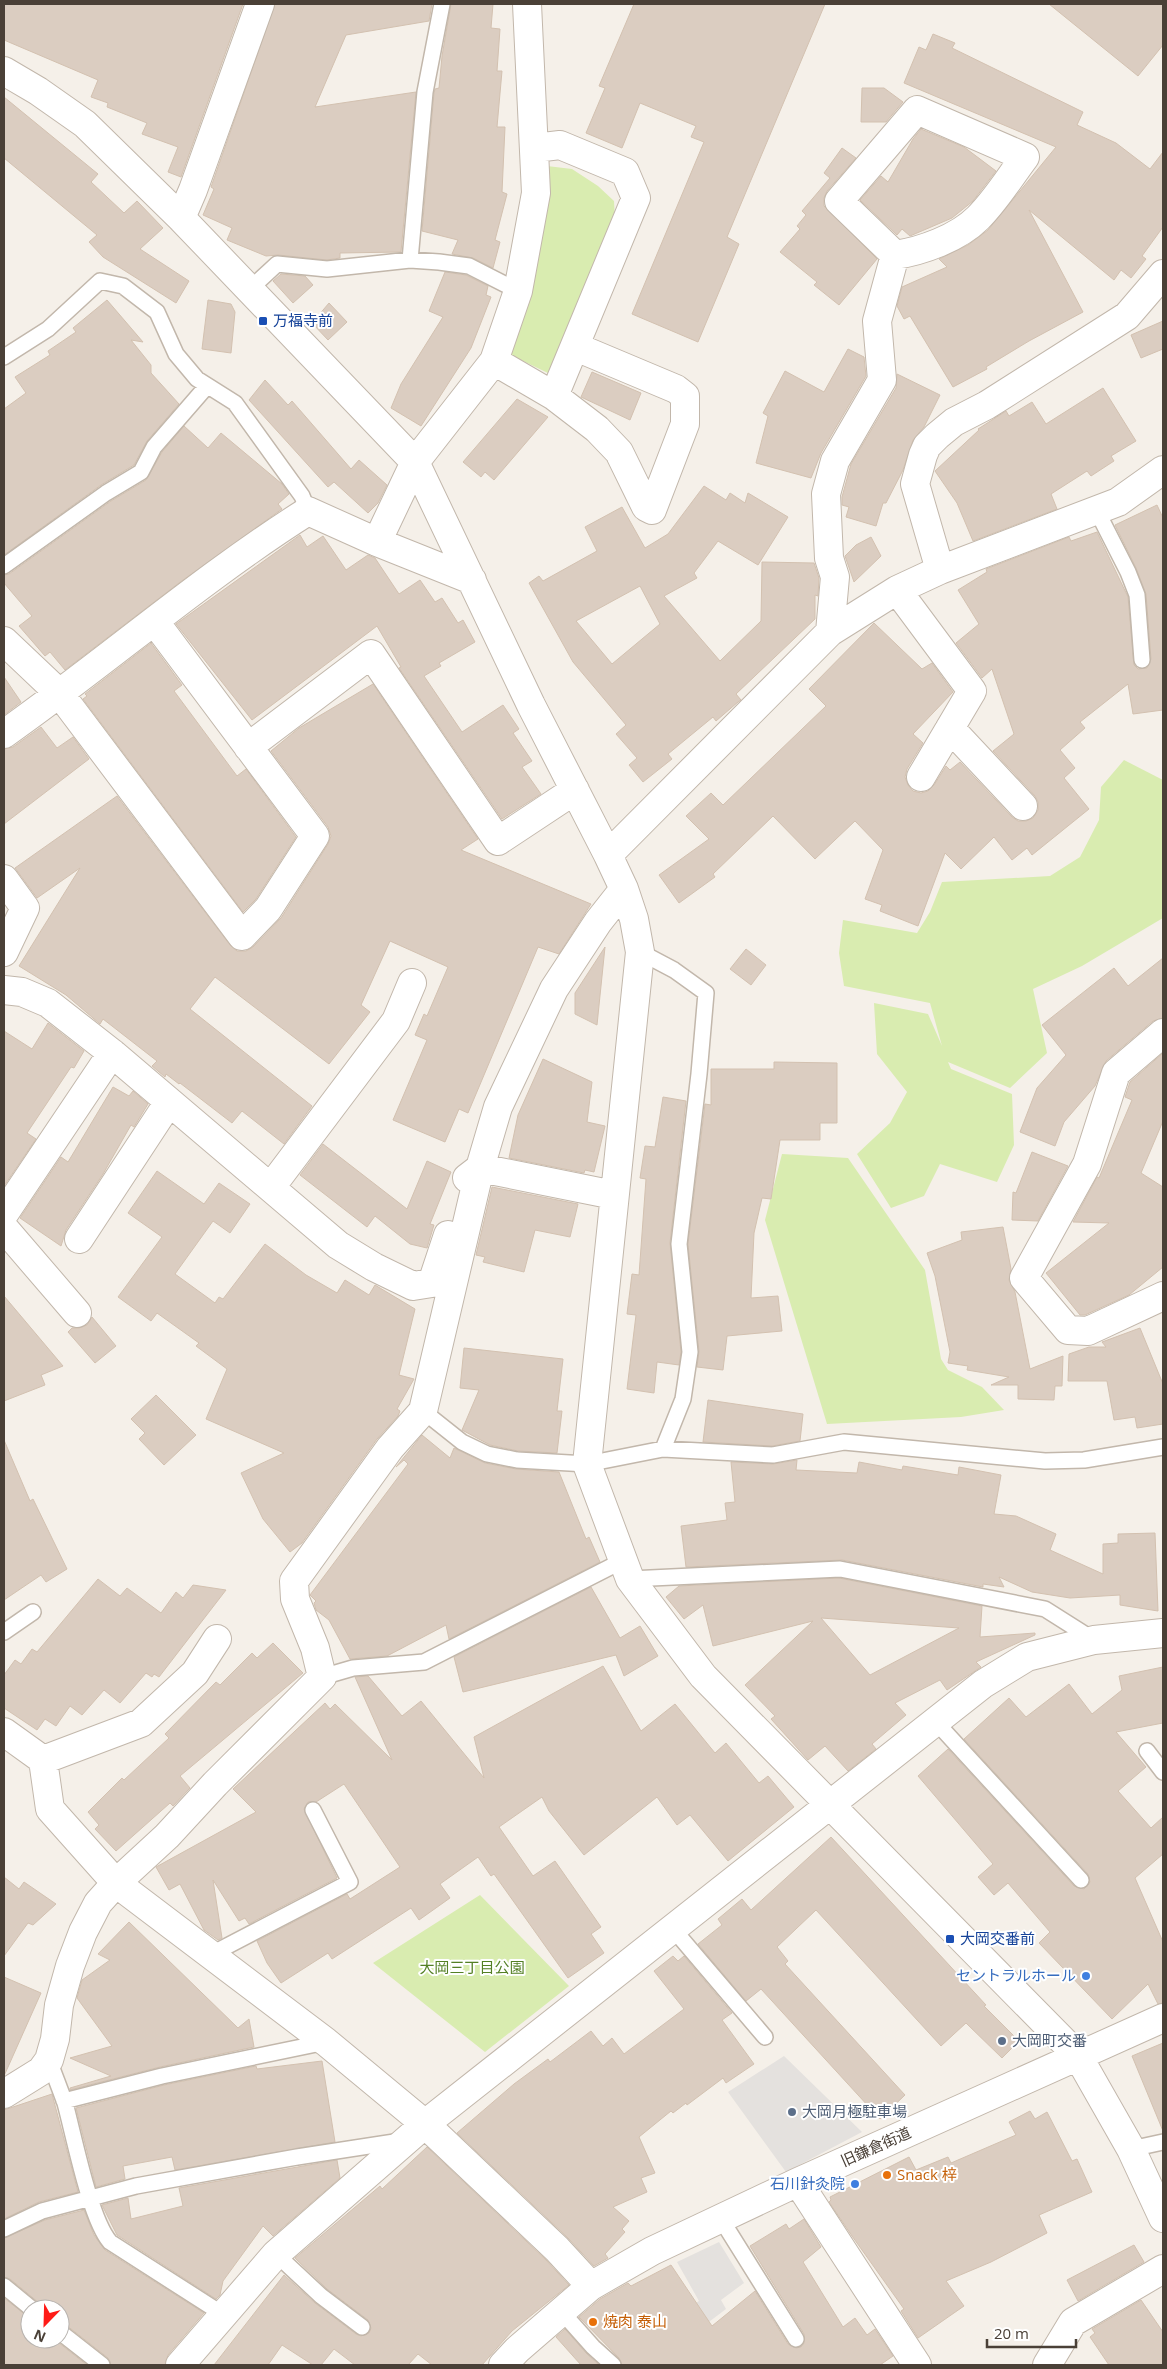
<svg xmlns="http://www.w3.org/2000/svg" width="1167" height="2369" font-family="'Open Sans','Noto Sans JP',sans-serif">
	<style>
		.green { fill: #d9ecb0 }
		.parking { fill: #e4e1de }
		.building { fill: #dbcdc1; stroke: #d3c1b0; fill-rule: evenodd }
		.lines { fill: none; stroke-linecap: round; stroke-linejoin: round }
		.lane-casing { stroke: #c2b7ab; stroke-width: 18 }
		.street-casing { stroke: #c2b7ab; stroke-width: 30 }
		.lane { stroke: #fff; stroke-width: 15 }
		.street { stroke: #fff; stroke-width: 28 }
		.transit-dot { fill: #1a4fb4; stroke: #fff; stroke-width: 2 }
		.shop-dot { fill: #3f7fe0; stroke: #fff; stroke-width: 2 }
		.service-dot { fill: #5c6f8a; stroke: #fff; stroke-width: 2 }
		.food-dot { fill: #e8710a; stroke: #fff; stroke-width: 2 }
		.labels { text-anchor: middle; stroke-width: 4; stroke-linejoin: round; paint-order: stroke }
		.transit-label { font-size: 15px; fill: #164399; stroke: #fff; text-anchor: start }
		.park-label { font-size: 15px; fill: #548025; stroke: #fff }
		.shop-label { font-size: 15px; fill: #366cbe; stroke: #fff; text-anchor: end }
		.service-label { font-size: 15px; fill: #4e5e75; stroke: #fff; text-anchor: start }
		.street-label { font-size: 15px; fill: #4a4037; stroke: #fff }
		.food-label { font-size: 15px; fill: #c56008; stroke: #fff; text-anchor: start }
	</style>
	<rect width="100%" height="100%" fill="#f5f0e9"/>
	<!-- green -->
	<path class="green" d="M547,166L572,169L598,186L614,201L615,219L550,374L498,349Z
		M1124,760L1163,780V918L1082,966L1033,989L1047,1053L1010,1088L948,1062L951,1069L1012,1094L1014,1145L997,1182L940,1164L924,1196L891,1208L857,1154L890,1123L907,1092L877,1054L874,1003L928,1014L942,1046L930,1003L844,986L839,953L843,920L917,933L930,912L942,882L1050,876L1080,857L1099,820L1101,787Z
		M782,1154L848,1158L925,1270L941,1359L948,1370L982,1387L1004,1410L961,1417L827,1424L765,1220Z
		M480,1895L569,1986L485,2052L373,1963Z"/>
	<!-- parking -->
	<path class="parking" d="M784,2056L862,2132L786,2172L728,2092Z
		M719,2242L744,2283L721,2300L726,2309L685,2340L668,2321L699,2301L677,2262Z"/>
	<!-- building -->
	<path class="building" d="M4,4H243L181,177L168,172L178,147L142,134L147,123L107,107L108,103L91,97L98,80L4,40Z
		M275,4H432L429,21L346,35L315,107L416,92L401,252L340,253V258L327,260L278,255L266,256L227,240L232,228L203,215L214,189L211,187Z
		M451,4H493L491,28L500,29L497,71H502L497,127H505L502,192L507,194L495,240L500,242L493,268L473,258L452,254L458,240L422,231L434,93L435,89L439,88L442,56Z
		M634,4H825L727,237L739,244L698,342L632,314L704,142L691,137L696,126L640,103L622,148L586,133L605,88L599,86Z
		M1049,4H1163V45L1138,76Z
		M933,34L955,43L952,48L1083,112L1077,125L1116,143L1150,169L1163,152V227L1142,256L1146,259L1131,278L1121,270L1114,280L1029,210L1083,312L1029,341L986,367L987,369L953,387L910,316L904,319L897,306L902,287L947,267L939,259L968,245L988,230L1056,147L904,83L919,47L926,50Z
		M862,88H884L903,102L886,122H861Z
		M4,97L98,174L91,182L124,213L137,201L163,228L140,249L189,281L176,303L103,257L89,242L97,235L4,158Z
		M921,129L964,147L996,171L973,201L952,218L910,236L902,229L897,235L860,200L881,176L888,182L913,139Z
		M842,148L856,158L827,191L824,198V206L877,259L839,305L814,285L817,282L780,252L800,229L797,226L806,215L802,211L830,178L824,173Z
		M445,272L466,275L488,286L486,295L491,297L471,348L421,426L391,408L401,384L443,317L429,311Z
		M281,274L305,276L313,285L293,303L273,281Z
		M107,300L143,342L131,340L151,365V373L179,404L147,441L134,465L101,485L4,555V409L26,393L15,377L50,355L48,351L76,332L73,328Z
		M208,300L231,304L235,312L231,353L202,349Z
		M329,303L347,322L328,340L312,323Z
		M1163,321V349L1141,358L1131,335Z
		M848,349L864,357L866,376L821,453L811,478L756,463L768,416L763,413L785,371L824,392Z
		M592,372L641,393L630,420L581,397Z
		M897,374L940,395L924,427L913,440L903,470L886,503H883L876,526L846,517L849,507L842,505V497L851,464L896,388Z
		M265,380L288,405L292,401L351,469L359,460L387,485L378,503L368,513L334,482L328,487L249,400Z
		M1103,388L1136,441L1111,456L1114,461L1091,476L1087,471L1051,494L1057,509L973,541L957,503L935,471L979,430L978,429L1006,411L1009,416L1032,402L1046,424Z
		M517,399L548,417L494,480L485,472L481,477L463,462Z
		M184,426L208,448L221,433L282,484L289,494L278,504L282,509L183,580L65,670L50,652L45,656L19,626L32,616L4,583V575L9,574L111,501L146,480L162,452Z
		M704,486L726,500L730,493L745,503L748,493L788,517L758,565L718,541L694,573L697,578L664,596L720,661L761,621L762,562L814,563L819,578L818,596L815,595V619L736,694L741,700L738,702L716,721L713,717L668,754L672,759L643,782L629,765L637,758L616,734L626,725L573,662L529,583L539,576L543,581L597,551L585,527L622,507L645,548L668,534ZM640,586L660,624L612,664L576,621Z
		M1157,505L1163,518V710L1133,714L1128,684L1080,722L1085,728L1060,750L1075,768L1064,778L1089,809L1032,855L1027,848L1012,860L994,837L961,869L945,853L918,926L880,911L882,905L865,899L883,850L855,821L815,859L773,816L713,874L715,877L679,903L659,875L709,839L686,816L711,793L723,805L826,706L809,689L874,623L922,669L932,663L953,692L913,734L923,743L907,769L905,777L908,785L913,791L921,793L928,791L934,785L946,766L950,770L960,762L1012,817L1018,821H1026L1033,818L1038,810V802L1035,796L993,751L1014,734L992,669L982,678L956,643L979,624L958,590L987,572L986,569L1069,537L1071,541L1097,532L1128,597L1134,665L1138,669L1147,668L1151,659L1146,594L1136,568L1115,525Z
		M300,535L307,547L323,536L346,570L368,555L375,558L399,594L420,580L435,602L442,598L458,623L463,620L475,642L439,663L441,666L424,676L462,732L503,705L519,729L513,733L532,761L522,767L541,794L502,819L399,668L401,667L377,626L252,720L176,624Z
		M871,537L881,556L854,582L845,556L856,545Z
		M151,643L182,685L174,691L237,776L246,769L296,837L256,899L243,912L83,699L87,696L85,694Z
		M4,677L21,702L4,715Z
		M373,684L478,839L461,850L591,904L559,954L538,947L468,1113L459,1109L445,1142L393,1120L427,1040L415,1035L424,1014L427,1016L448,967L390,941L361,1005L370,1012L329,1064L215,977L190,1009L312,1106L284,1144L242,1111L232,1123L180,1083L179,1084L166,1074L165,1077L152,1066L157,1061L103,1019L100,1024L66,995L19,966L80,868L37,898L15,868L117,796L230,945L237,951H246L253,947L281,918L328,844L331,836L328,827L271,751L299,728Z
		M41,727L57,748L73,737L89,759L4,824V749L13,747Z
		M605,947L597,1025L575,1014V993Z
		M746,949L766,965L751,985L730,969Z
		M1163,958V1018L1153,1021L1106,1061L1095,1086L1064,1122L1055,1146L1020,1132L1037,1088L1066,1055L1042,1025L1114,968L1128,986Z
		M48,1023L84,1051L74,1068L71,1067L27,1133L36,1139L4,1186V1031L32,1049Z
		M1163,1053V1121L1141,1173L1163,1187V1267L1129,1295L1085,1315H1080L1046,1273L1109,1223L1073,1222L1097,1177L1099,1178L1132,1100L1125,1097L1130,1082Z
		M543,1059L592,1082L587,1122L605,1126L594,1172L585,1170L584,1173L509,1158L518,1115Z
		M774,1062L837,1063V1123H820V1140H780L771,1199L762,1198L754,1233L751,1298L778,1296L782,1331L727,1336L723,1370L697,1367L699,1351L688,1244L705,1104L711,1105V1069H774Z
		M113,1087L129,1096L133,1091L148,1104L134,1127L131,1125L103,1174L66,1230L61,1246L20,1218L61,1157L68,1162Z
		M663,1097L686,1101L670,1243L681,1352L679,1365L657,1362L654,1393L627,1389L636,1315L627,1314L632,1274L639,1275L646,1179L640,1178L645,1146L655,1147Z
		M323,1144L407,1209L427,1161L451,1172L430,1224L434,1225L427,1248L410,1244L375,1216L367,1227L300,1175Z
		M1032,1152L1068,1166L1038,1221L1012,1220L1013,1192L1016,1193Z
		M157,1171L204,1204L219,1183L250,1204L230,1233L213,1221L175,1274L215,1303L219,1297L223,1299L265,1244L306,1275L337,1293L345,1280L369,1295L375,1285L415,1309L399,1375L414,1379L397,1409L400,1411L398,1416L377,1439L302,1543L290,1552L263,1519L241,1473L284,1453L206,1419L227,1369L196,1346L199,1343L157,1313L151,1321L118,1297L162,1237L128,1213Z
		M492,1187L578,1204L570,1237L535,1230L524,1272L483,1262L485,1257L476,1255Z
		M1003,1227L1011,1269L1009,1280L1015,1292L1030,1369L1063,1356L1062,1386H1055L1054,1400L1018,1399V1385H991L1009,1377L967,1370L968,1366L948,1363L950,1352L935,1276L927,1253L962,1240L961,1232Z
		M4,1296L63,1366L41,1375L45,1385L4,1401Z
		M92,1317L116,1346L95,1363L68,1332L72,1328H79L87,1325Z
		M1140,1328L1163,1384V1424L1137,1428L1135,1417L1114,1420L1107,1381H1068L1069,1354L1089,1347H1106L1102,1342Z
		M464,1348L563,1359L557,1411H562L557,1453L518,1451L490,1445L462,1430L479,1390L460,1388Z
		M156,1395L196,1435L164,1465L139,1439L145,1433L131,1419Z
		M708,1400L803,1414L800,1441L772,1446L703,1442Z
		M422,1435L450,1458L454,1448L485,1463L516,1469L559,1472L586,1539L589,1537L600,1562L449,1639L446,1625L387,1656L350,1659L329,1620L316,1610L314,1603L316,1601L310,1595L408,1464L404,1460L396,1467Z
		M4,1440L30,1501L33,1499L67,1569L46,1582L41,1575L4,1600Z
		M797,1460L796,1470L857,1473L859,1462L902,1470L903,1466L958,1475L959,1467L1001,1475L994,1514L1016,1516L1056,1534L1050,1550L1103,1574V1544L1118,1543V1534L1155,1533L1158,1611L1120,1605V1595L1070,1598L1032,1592L999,1577L1004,1587L983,1584V1587L842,1560L686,1567L681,1526L727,1520L725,1503L735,1502L731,1462L773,1464Z
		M839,1578L982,1606L980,1637L1035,1633V1635L976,1662L981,1667L947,1690L940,1680L895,1703L906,1715L872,1744L876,1749L848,1771L825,1746L808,1760L771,1719L775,1716L745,1685L813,1621L713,1646L703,1605L684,1619L666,1597L679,1586ZM821,1618L959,1628L870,1675Z
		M98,1579L120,1596L127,1588L161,1613L176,1592L183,1598L193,1585L226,1590L159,1677L154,1674L152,1677L146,1673L120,1703L104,1690L82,1715L70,1706L56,1726L45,1719L37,1730L4,1708V1675L15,1660L21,1664L32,1649L37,1652Z
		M591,1587L620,1638L640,1626L658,1656L624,1676L616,1655L463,1692L454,1657Z
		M273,1643L303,1673L180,1776L190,1788L173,1806L170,1803L116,1851L95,1829L99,1825L88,1812L122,1778L124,1780L169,1738L165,1734L216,1682L220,1685L252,1653L257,1658Z
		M603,1666L641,1731L675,1704L715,1753L726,1743L759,1783L768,1776L794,1807L728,1861L690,1815L677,1825L657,1797L584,1855L549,1811L542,1797L499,1827L533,1876L555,1861L601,1927L591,1934L604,1953L568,1978L494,1874L491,1876L478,1857L440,1884L450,1898L419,1920L411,1908L332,1959L328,1953L281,1983L267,1963L257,1941L347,1894L350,1899L400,1867L344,1784L316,1802H308L304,1809L337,1878L249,1924L245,1918L239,1921L213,1880L222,1938L218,1940L204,1930L180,1884L169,1890L156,1867L256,1812L233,1789L325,1703L330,1709L335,1704L392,1760L355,1677L368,1676L402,1716L421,1701L484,1778L474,1737Z
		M1163,1667V1723L1116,1732L1146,1767L1118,1791L1151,1828L1163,1817V1854L1135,1878L1163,1942V2003L1158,2004L1148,1984L1112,2019L1039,1943L1050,1932L1008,1883L994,1895L978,1877L993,1864L918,1776L948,1749L1074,1886L1084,1889L1090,1882L1088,1874L964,1739L1009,1698L1026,1717L1069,1684L1092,1714L1122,1690L1119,1676Z
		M831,1837L986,2005L984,2006L1019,2041L1002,2058L966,2023L941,2046L816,1910L777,1947L788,1961L785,1964L905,2095L880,2119L761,1989L746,2001L698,1944L722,1925L718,1919L742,1899L751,1910Z
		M4,1877L19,1889L24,1882L56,1904L33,1925L28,1923L4,1956Z
		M129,1922L238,2028L249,2019L254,2047L160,2067L70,2090V2088L111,2076L70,2058L112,2046L77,1998L82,1980L110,1960L98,1954Z
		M673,1956L678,1961L684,1956L732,2013L722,2020L754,2064L726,2083L723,2078L687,2105L686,2103L673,2113L671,2111L639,2137L655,2173L641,2178L647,2192L613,2207L629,2221L622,2229L625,2232L605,2254L608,2258L594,2266L568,2238L457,2133L514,2084L548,2059L550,2062L591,2031L603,2046L612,2038L624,2054L684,2009L654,1971Z
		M4,1977L41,1993L4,2076Z
		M1163,2043V2131L1132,2056Z
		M322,2061L335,2142L175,2170L172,2157L123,2166L125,2179L96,2187L76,2108L164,2085L256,2066L257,2069Z
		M52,2094L78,2192L39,2202L4,2219V2110Z
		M1030,2111L1035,2119L1047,2112L1072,2161L1077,2159L1092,2192L1039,2215L1047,2233L991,2262L946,2281L964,2306L918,2338L901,2311L904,2309L852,2236L829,2202L831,2200L830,2197L909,2157L916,2170L948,2157L951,2163L1016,2135L1009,2122Z
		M427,2147L546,2260L569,2285L512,2331L482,2365H432L418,2354L408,2365H355L334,2349L321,2365H313L282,2345L268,2365H214L284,2275L315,2303L356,2334L361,2336L369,2333L371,2328L368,2320L327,2289L295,2258L380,2186L382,2189Z
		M337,2160L340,2178L273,2236L263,2226L223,2281L220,2295L216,2299L117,2235L102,2205L128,2198L131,2219L183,2206L179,2188Z
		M84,2210L94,2235L105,2250L204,2313L168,2355L165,2365H111L108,2358L66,2325L60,2323V2309H41L38,2302L10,2279L4,2277V2238L45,2220Z
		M804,2219L821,2247L803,2262L843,2327L855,2318L867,2335L875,2329L893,2356L880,2365H622L619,2358L579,2317L600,2299L628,2283L631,2286L671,2265L712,2326L755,2291L788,2344L796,2348L801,2347L804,2343V2334L750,2246L786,2224L789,2229Z
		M1134,2245L1144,2262L1078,2301L1067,2280Z
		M4,2298L30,2318V2339H54L87,2365H4Z
		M1141,2300L1163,2332V2365H1109L1090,2337L1095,2333L1092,2329Z
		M565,2329L586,2353L599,2365H581L556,2337Z"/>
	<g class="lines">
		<!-- lane casing -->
		<g class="lane-casing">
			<path id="lane" d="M410,260L425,92L442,4
				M250,289L277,264L327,269L410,260L439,262L469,266L518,291
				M4,357L48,329L100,281L123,286L157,312L176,354L197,379L235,403L302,496L308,511
				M1097,511L1128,572L1137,595L1142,660
				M4,566L106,493L141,472L154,447L207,386
				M423,1411L462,1442L487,1454L517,1460L587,1464L663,1449L683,1399L690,1352L679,1244L699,1074L706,993L674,970L640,952
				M663,1449L773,1455L844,1442L1045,1461L1084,1460L1163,1447
				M630,1579L840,1569L1045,1609L1094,1640
				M4,1632L33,1612
				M322,1677L353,1668L424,1662L622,1561
				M935,1721L1081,1880
				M1147,1751L1163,1772
				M674,1930L765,2037
				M210,1955L350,1882L313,1810
				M49,2060C54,2074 60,2089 65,2103C74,2136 90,2219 110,2242L224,2315
				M64,2101L162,2076L326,2042
				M1131,2149L1163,2142
				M721,2219L796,2339
				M4,2229L42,2211L136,2186L297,2157L401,2141
				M276,2254L321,2296L362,2327
				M4,2286L32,2309
				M561,2311L593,2347L613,2365
				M60,2332L102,2365"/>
		</g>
		<!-- street casing -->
		<g class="street-casing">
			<path id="street" d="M4,71L38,91L85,124L181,218L415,462L531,705L608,855L624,889L634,919L640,952L587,1464L630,1579L703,1676L1078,2056L1131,2149L1163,2218
				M181,218L193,190L260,4
				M494,361L554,396L636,198L625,172L560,145L535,148
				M554,396L597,429L619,452L646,507L652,510L685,424V396L676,389L576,347
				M377,542L415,462L494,361L518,291L536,193L527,4
				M940,570L915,484L923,455L927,446L937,436L954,422L987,405L1127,316L1163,274
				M897,590L972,691L921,777
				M830,632L835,577L829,558L826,494L835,461L882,380L877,321L895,255L839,201L917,110L1025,157C1010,177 996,200 978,218C958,238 922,251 895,255
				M4,641L60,694L242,936L268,909L315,836L155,622
				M950,728L1023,806
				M4,734C106,662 202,578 308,511L377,542L472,580
				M248,747L371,654L498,841L575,790
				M608,855L830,632L897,590L940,570L1118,502L1163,470
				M4,879L25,908L4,952
				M4,990L22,992L48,1003L112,1053L338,1245L374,1267L413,1286L432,1283L448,1235
				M1163,1033L1116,1073L1087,1164L1024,1278L1068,1330L1088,1331L1163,1296
				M467,1178L480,1168L614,1195
				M271,1187L396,1021L412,983
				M4,1214L112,1053
				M4,1228L77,1313
				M79,1239L169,1102
				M4,1732L43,1760L50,1809L116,1883L326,2042L425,2124L557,2249L591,2286
				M43,1760L141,1723L195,1673L217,1639
				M4,2094L41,2071L49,2060L55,2039L59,2005L70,1966L83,1932L98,1903L116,1883L167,1836L215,1784L322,1677L315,1648L295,1599L294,1581L390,1448L423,1411L480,1168L498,1107L554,989L598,922L624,889
				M798,2182L917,2365
				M180,2365L276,2254L425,2124L983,1684L1027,1657L1094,1640L1163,1633
				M503,2365L517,2350L591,2286L652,2251L798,2182L1163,2018
				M1047,2365L1073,2322L1163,2269"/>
		</g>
		<!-- lane -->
		<use href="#lane" class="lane"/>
		<!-- street -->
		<use href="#street" class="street"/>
	</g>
	<!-- markers -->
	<g class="transit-dot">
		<rect x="258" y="316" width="10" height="10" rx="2.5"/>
		<rect x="945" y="1934" width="10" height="10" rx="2.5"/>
	</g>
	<g class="shop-dot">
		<circle cx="1086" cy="1976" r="5"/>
		<circle cx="855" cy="2184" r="5"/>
	</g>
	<g class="service-dot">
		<circle cx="1002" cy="2041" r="5"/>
		<circle cx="792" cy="2112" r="5"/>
	</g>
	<g class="food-dot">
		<circle cx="887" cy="2175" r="5"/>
		<circle cx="593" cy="2322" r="5"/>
	</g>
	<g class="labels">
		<!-- transit labels -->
		<g class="transit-label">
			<text x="273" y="326">万福寺前</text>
			<text x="960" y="1944">大岡交番前</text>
		</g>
		<!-- park labels -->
		<g class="park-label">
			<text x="472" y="1973">大岡三丁目公園</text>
		</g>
		<!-- shop labels -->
		<g class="shop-label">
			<text x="1076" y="1981">セントラルホール</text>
			<text x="845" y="2189">石川針灸院</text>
		</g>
		<!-- service labels -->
		<g class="service-label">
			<text x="1012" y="2046">大岡町交番</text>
			<text x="802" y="2117">大岡月極駐車場</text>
		</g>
		<!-- street labels -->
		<g class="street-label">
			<text transform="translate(876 2147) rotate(-24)" y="5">旧鎌倉街道</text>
		</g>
		<!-- food labels -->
		<g class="food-label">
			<text x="897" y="2180">Snack 梓</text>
			<text x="603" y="2327">焼肉 泰山</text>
		</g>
	</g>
	<!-- border -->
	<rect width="1167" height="2369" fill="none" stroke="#4a4037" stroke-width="10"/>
	<!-- north arrow -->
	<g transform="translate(45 2324) rotate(203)"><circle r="24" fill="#ffffff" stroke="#b7b3af"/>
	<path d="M0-4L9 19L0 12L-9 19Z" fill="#ff1b17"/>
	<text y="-8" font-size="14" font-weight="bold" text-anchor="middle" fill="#4a4037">N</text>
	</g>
	<!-- scale -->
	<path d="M987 2339v8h89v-8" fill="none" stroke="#4a4037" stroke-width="2.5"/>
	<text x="994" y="2339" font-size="15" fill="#4a4037" stroke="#ffffff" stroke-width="4" paint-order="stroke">20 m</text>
</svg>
